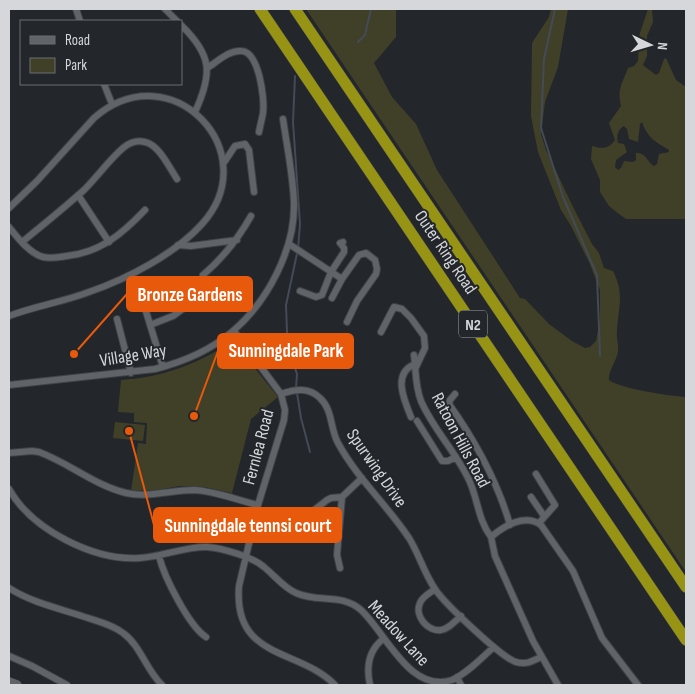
<svg xmlns="http://www.w3.org/2000/svg" width="695" height="694" font-family="'Sofia Sans Condensed',sans-serif">
	<style>
		.green { fill: #404029; fill-rule: evenodd }
		.lines { fill: none; stroke-linecap: round; stroke-linejoin: round }
		.stream { stroke: #434a58; stroke-width: 2 }
		.street-casing { stroke: #404346; stroke-width: 8 }
		.secondary-casing { stroke: #404346; stroke-width: 10 }
		.highway-casing { stroke: #404346; stroke-width: 12 }
		.street { stroke: #606368; stroke-width: 6 }
		.secondary { stroke: #606368; stroke-width: 9 }
		.highway { stroke: #979314; stroke-width: 11 }
		.labels { text-anchor: middle; stroke-width: 4; stroke-linejoin: round; paint-order: stroke }
		.shield { fill: #23262a; stroke: #a0a2a5; stroke-width: 1 }
		.shield-label { font-size: 16px; font-weight: bold; fill: #d5d7da }
		.street-label { font-size: 18px; fill: #d5d7da; stroke: #23262a }
		.leader { fill: none; stroke: #e8590c; stroke-width: 2 }
		.callout-dot { fill: #e8590c; stroke: #23262a; stroke-width: 2 }
		.callout { fill: #e8590c; stroke: #e8590c; stroke-width: 2 }
		.callout-label { font-size: 19px; text-anchor: middle; font-weight: bold; fill: #fff }
	</style>
	<rect width="100%" height="100%" fill="#23262a"/>
	<!-- green -->
	<path class="green" d="M306,9H396V37L374,63L392,97L416,124L437,170L520,298L525,299L549,324L572,341L585,348L590,347L596,341L600,320V290L589,262L571,226L561,210L538,152L531,116L532,43L549,17L551,9H568L558,67L545,102L541,134L546,150L573,207L592,244L599,253L604,268L613,271C625,294 618,308 617,331C616,338 619,344 618,351C617,361 608,371 609,380C621,389 670,396 686,397V572Z
		M648,9L652,10L653,22L647,36V56L643,65L656,75L659,73L664,59L666,58L676,80L686,87V219H626L619,214L609,206L600,192V180L591,159L592,146C602,149 609,149 615,140L609,123L621,106C617,89 622,84 628,68L634,66L638,61L639,36ZM642,122C647,137 655,142 669,150V152L659,154L657,164L654,166C647,162 646,152 636,153V160L633,162L624,161L621,168L618,170L615,167L616,160L627,152L624,144L618,143C616,137 618,129 624,126L627,129L629,139L638,142L640,124Z
		M233,341L278,397L251,419L232,493L205,487L180,486L157,490L131,491L138,443L146,444L147,423L134,422V413L118,412L121,380C164,377 197,364 233,341Z
		M115,422L145,425L143,441L113,438Z"/>
	<g class="lines">
		<!-- stream -->
		<path class="stream" d="M555,9L544,59L541,128L563,197L597,275L600,356
			M358,42L365,35L371,9
			M295,76L293,122L300,224L298,249L286,305L287,332L290,353L297,374L296,388
			M297,393L301,418L310,452"/>
		<!-- street casing -->
		<g class="street-casing">
			<path id="street" d="M76,9L80,21
				M165,9L177,21
				M181,25C212,55 213,73 195,112
				M207,68C217,62 229,50 241,51C259,51 265,99 263,113C262,119 260,126 259,132
				M104,84L112,104
				M223,164L235,146L245,144L249,150L254,192
				M78,195L109,242
				M9,208L37,181L94,118C171,51 267,152 202,224C175,254 127,279 89,292C63,302 35,306 9,316
				M9,227C17,237 30,254 43,257C51,259 59,257 67,256C101,252 122,234 145,210
				M22,242C43,225 64,208 84,190C98,176 109,160 123,148C129,143 137,140 145,142C159,145 169,167 177,179
				M289,244L342,279
				M178,245L191,246L237,240
				M203,275C223,258 238,239 251,216
				M300,291L316,297L322,295L331,272L344,252V248L340,243L343,242
				M332,298L342,279L359,255L366,253L375,260L377,269L376,274L357,301L347,322
				M117,319L131,373
				M150,325L173,316L188,305
				M234,331L281,394L285,410L284,420L258,505L239,586C233,660 299,648 335,685
				M381,332L394,307L402,309L411,318L424,336L425,348L416,367
				M414,355C416,370 415,386 421,401C433,429 456,452 469,480C478,499 478,520 491,537
				M163,367L144,305L146,301L173,285
				M9,385L155,369C183,362 211,350 233,331C268,301 295,249 294,203C293,175 287,147 283,119
				M281,394C295,389 309,387 320,398C333,410 330,429 338,443C357,478 387,505 409,538C419,554 424,573 435,589C444,603 502,658 516,662C526,665 533,661 541,657
				M455,394L450,400L449,404C476,442 497,480 510,525
				M411,417C404,400 392,373 415,364
				M417,421L442,461H448L456,457
				M9,453L32,451L39,452C69,463 94,485 126,493C148,498 172,490 194,490C215,491 237,500 258,505
				M536,474L555,505L539,523
				M9,489C32,530 94,561 140,558C162,557 186,546 207,547C222,548 253,557 264,567C274,575 284,588 296,593C318,603 342,593 361,610C386,633 410,694 452,680C468,673 481,658 494,647
				M531,497L544,516
				M299,522L327,500L331,498L342,497
				M159,556C164,577 189,626 206,637
				M340,568L337,555L342,497L362,478
				M9,588C32,603 62,609 88,618C100,622 113,625 123,633C141,646 146,670 162,685
				M435,589C430,593 422,597 420,603C414,616 428,632 441,630C449,629 455,621 461,616
				M9,656L32,666L67,685
				M457,677L461,685
				M370,685C366,667 368,651 383,639
				M558,685L533,641L495,556L491,537C504,526 525,513 541,525L573,571L602,638L638,685"/>
		</g>
		<!-- secondary casing -->
		<g class="secondary-casing">
			<path id="secondary" d="M9,682L17,685"/>
		</g>
		<!-- highway casing -->
		<g class="highway-casing">
			<path id="highway" d="M260,9L686,640
				M295,9L686,587"/>
		</g>
		<!-- street -->
		<use href="#street" class="street"/>
		<!-- secondary -->
		<use href="#secondary" class="secondary"/>
		<!-- highway -->
		<use href="#highway" class="highway"/>
	</g>
	<g class="labels">
		<!-- shield labels -->
		<rect class="shield" x="459" y="310.5" width="28" height="27" rx="4"/>
		<g class="shield-label">
			<text x="473" y="330">N2</text>
		</g>
		<!-- street labels -->
		<g class="street-label">
			<text transform="translate(446 252) rotate(56)" y="6">Outer Ring Road</text>
			<text transform="translate(133 355) rotate(-9)" y="6">Village Way</text>
			<text transform="translate(461 440) rotate(62)" y="6">Ratoon Hills Road</text>
			<text transform="translate(258 447) rotate(-75)" y="6">Fernlea Road</text>
			<text transform="translate(377 468) rotate(55)" y="6">Spurwing Drive</text>
			<text transform="translate(399 633) rotate(48)" y="6">Meadow Lane</text>
		</g>
	</g>
	<!-- callouts -->
	<path class="leader" d="M74 354L127 294M194 416L218 351M129 431L154 525"/>
	<g class="callout-dot">
		<circle cx="74" cy="354" r="5"/>
		<circle cx="194" cy="416" r="5"/>
		<circle cx="129" cy="431" r="5"/>
	</g>
	<g class="callout">
		<rect x="127" y="277" width="125" height="34" rx="5"/>
		<rect x="218" y="334" width="135" height="34" rx="5"/>
		<rect x="154" y="508" width="187" height="34" rx="5"/>
	</g>
	<g class="callout-label">
		<text x="190" y="301">Bronze Gardens</text>
		<text x="286" y="357">Sunningdale Park</text>
		<text x="248" y="532">Sunningdale tennsi court</text>
	</g>
	<!-- border -->
	<rect width="695" height="694" fill="none" stroke="#d5d7da" stroke-width="20"/>
	<!-- legend -->
	<rect x="20" y="20" width="162" height="65" fill="#23262a" stroke="#6a6d70"/>
	<rect x="30" y="36" width="25" height="8" fill="#606368" stroke="#6a6d70"/>
	<text x="65" y="45" font-size="15" fill="#d5d7da">Road</text>
	<rect x="30" y="58" width="25" height="15" fill="#404029" stroke="#6a6d70"/>
	<text x="65" y="70" font-size="15" fill="#d5d7da">Park</text>
	<!-- north arrow -->
	<g transform="translate(650 45) rotate(95)" stroke="#23262a" stroke-width="4" paint-order="stroke">
	<path d="M0-4L9 19L0 12L-9 19Z" fill="#d5d7da"/>
	<text y="-8" font-size="14" font-weight="bold" text-anchor="middle" fill="#d5d7da">N</text>
	</g>
</svg>
